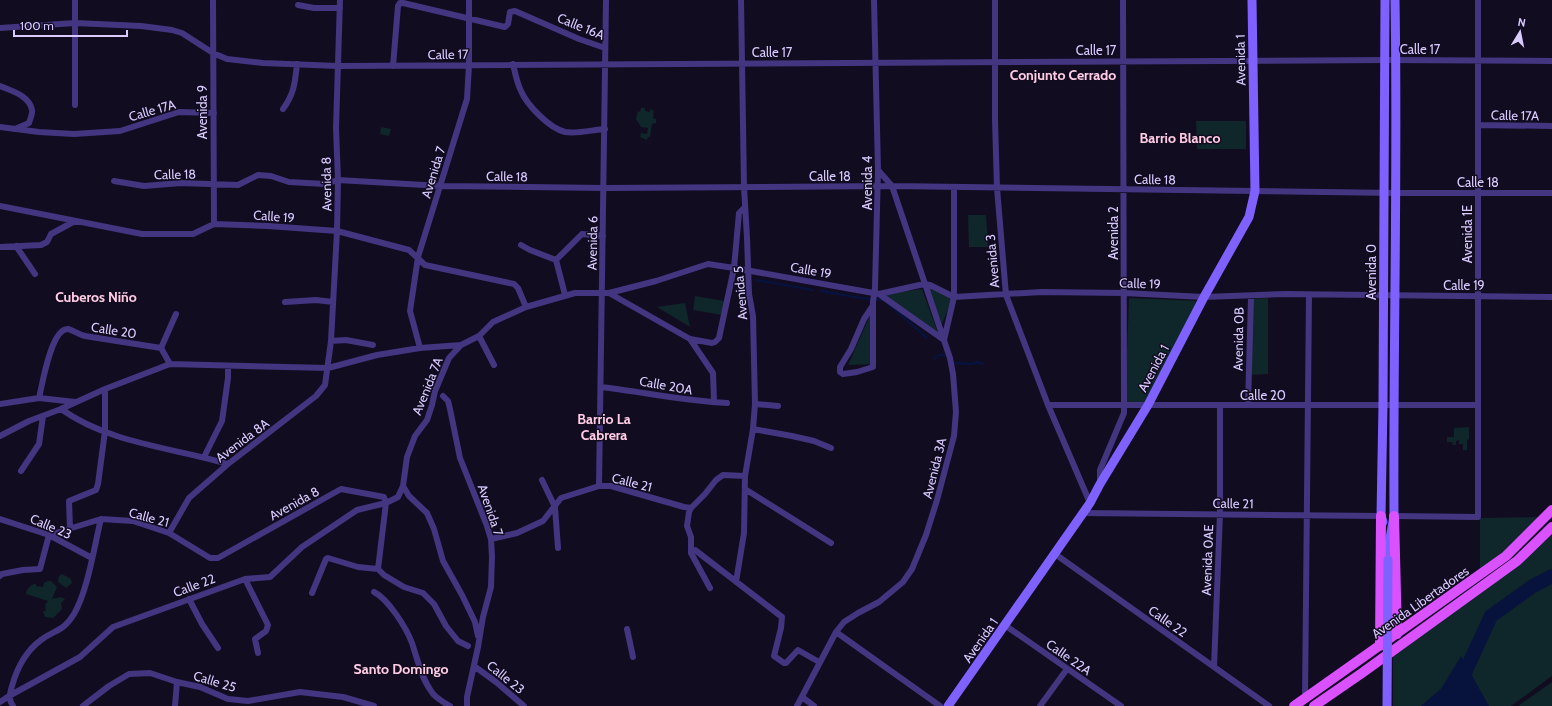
<svg xmlns="http://www.w3.org/2000/svg" width="1552" height="706" font-family="Cabin,sans-serif">
	<style>
		.green { fill: #0f262a }
		.water { fill: #07123d }
		.lines { fill: none; stroke-linecap: round; stroke-linejoin: round }
		.stream { stroke: #07123d; stroke-width: 2.5 }
		.river { stroke: #07123d; stroke-width: 14 }
		.street { stroke: #443580; stroke-width: 6 }
		.secondary { stroke: #7f61ff; stroke-width: 9 }
		.primary { stroke: #da51ff; stroke-width: 10 }
		.street-bridge { stroke: #443580; stroke-width: 6 }
		.secondary-bridge { stroke: #7f61ff; stroke-width: 9 }
		.labels { text-anchor: middle; stroke-width: 3; stroke-linejoin: round; paint-order: stroke }
		.street-label { font-size: 13px; fill: #d9caff; stroke: #120c20 }
		.neighbourhood-label { font-size: 14px; font-weight: bold; fill: #ffcce4; stroke: #120c20 }
	</style>
	<rect width="100%" height="100%" fill="#120c20"/>
	<!-- green -->
	<path class="green" d="M641,108H645V111L650,112V109L654,111L653,118L656,119V123L652,124L650,137H648L647,140L640,137L641,133L647,134L648,128L641,127L636,119L638,111L640,112Z
		M1196,121H1246V149H1197Z
		M381,127L391,129L389,136L380,134Z
		M968,215H986L988,247H969Z
		M927,286L953,297L942,324Z
		M922,289L938,333L883,294Z
		M695,296L724,301L722,315L693,310Z
		M1129,298L1200,301L1145,403L1125,402Z
		M1268,298V374L1250,375L1251,299Z
		M685,303L690,327L657,307Z
		M871,313L876,364L848,365Z
		M1469,427V439L1467,440V450H1463V444H1459V440L1456,441V445H1453L1452,442H1447V437H1454V428Z
		M1544,517L1480,573V518Z
		M1552,532V676L1511,706H1393V654Z
		M62,574L71,579L72,583L66,588L58,582L59,576Z
		M48,581H51L57,587L52,599L61,597L65,599L61,603L62,609L53,618L45,617L43,611H46L45,605L48,601L26,594C26,589 31,584 36,584V586L43,587L44,583Z
		M1552,682V706H1518Z"/>
	<!-- water -->
	<path class="water" d="M1461,656L1489,706H1421L1441,689Z"/>
	<g class="lines">
		<!-- stream -->
		<path class="stream" d="M756,280L813,290
			M821,291L861,298L884,300L926,337
			M935,358L939,355H945
			M953,363L971,364L978,362L980,364L983,363"/>
		<!-- river -->
		<path class="river" d="M1432,706L1461,681L1491,616L1533,586L1552,576"/>
		<!-- street -->
		<path class="street" d="M75,0V105
			M213,0L214,224
			M741,0L744,187L747,238
			M874,0L878,170L875,288
			M995,0V120L997,188L1006,295L1048,405L1090,503
			M298,5L314,8H340
			M0,28L75,23L141,26L172,30L182,33L213,53L227,59L263,63L338,66L1385,60L1552,61
			M513,64C515,73 517,83 521,91C527,105 549,128 565,132C577,134 592,130 605,129
			M393,66L398,6L400,3H403L505,27L508,24L510,12L515,11L579,39L605,48
			M0,86C12,91 30,96 32,110C33,114 30,119 29,123L15,129
			M283,109C294,94 295,83 297,64
			M1478,125L1552,126
			M0,127L39,132L74,134L120,131L179,112L214,113
			M114,181L144,186L181,183L238,185L258,175L271,176L289,182L325,184L338,180L441,186L604,188L892,186L1396,193H1552
			M0,206L142,234H193L214,224L268,226L337,231L409,250L425,265L514,284L518,288L526,307
			M521,245L530,250L556,260
			M16,246L35,274
			M0,247L41,245L47,242L51,234L75,221
			M556,260L582,234L603,236
			M556,260L565,295
			M609,293L690,339L712,343L715,342L719,338L734,268L739,213L745,207
			M879,294L944,340
			M285,302L316,300L333,302
			M872,307L864,319L851,349L840,367V372L843,374L857,372L873,367V302
			M479,336L494,365
			M690,339L713,373L714,402
			M944,340L954,297V187
			M331,341L346,340L373,345
			M161,348L176,314
			M161,348L170,364
			M420,348L410,311L418,257L467,99L469,65V0
			M601,387C643,392 685,401 727,403
			M443,396L448,401L450,409L460,458L487,526L491,539L492,557L491,587L483,617L478,647L467,697V706
			M39,398C42,386 51,328 68,329C73,330 79,335 85,336L161,348
			M0,404L39,398L75,402
			M755,404L778,406
			M1048,405H1478
			M1248,405L1251,297
			M61,409C108,443 174,448 228,464
			M753,429L792,436L814,441L831,448
			M0,436L29,421L61,409L105,389L170,364L328,368L377,355L420,348L461,345L479,336L493,322L526,307L575,293H609L656,281L708,264L734,268L879,294L924,284L930,285L954,297L1042,292L1124,293L1204,297L1285,294L1552,297
			M204,457L222,421L228,378V366
			M21,471L39,444L43,416
			M542,480L555,507L558,548
			M1100,484V470L1124,413V406L1123,0
			M403,486L409,496L427,513L434,529L443,561L462,595L475,622L478,636
			M599,486L606,0
			M745,489L831,543
			M691,508L689,512L687,526L691,537V553L710,588
			M1083,513L1381,516
			M1394,516L1478,517V0
			M0,519L49,535L92,558
			M70,528L69,501L96,490L98,484L105,431V389
			M169,533L189,498L228,464L316,396L325,385L331,341L337,231L338,180L336,128L340,0
			M491,539L517,533L543,521L561,498L599,486H611L684,507L691,508L705,494L716,480L723,475L745,476
			M691,553L695,550L782,617L781,628L774,656L784,663H786L798,650L819,662
			M1055,554L1269,706
			M378,569L386,503
			M0,576L2,574L23,570L40,569L49,535L101,519L133,521L169,533L210,558H218L341,489L384,497L386,503
			M245,579L268,625L266,631L255,639L258,653
			M736,582L744,533L745,476L753,429L755,404L753,316L749,294
			M374,592C388,599 406,627 412,643C417,658 421,677 431,691C435,698 443,702 450,706
			M312,593L326,559L328,558L358,567L378,569L384,575L404,587L423,593L434,604L446,626L458,641L468,646
			M189,599L202,624L218,648
			M1006,626L1121,706
			M627,629L633,657
			M836,632L940,706
			M474,666L496,682L524,706
			M1214,667L1220,513V406
			M802,697L814,706
			M1305,699L1309,295
			M0,702L9,696L80,657L113,627L245,579L270,577L302,547L357,510L386,503L398,497L403,486L407,457L415,436L427,420L432,405L435,391L449,358L461,345
			M13,706C8,699 10,693 12,686C17,668 26,651 41,640C56,629 63,632 74,614C88,590 94,547 101,519
			M83,706L109,686L129,674L150,673L177,682L200,687L228,699L248,701L300,692L343,697L374,706
			M175,706L177,682
			M797,706L836,632L844,622L858,613L879,602L903,582L912,569L926,535L937,500L954,436L956,412L953,374L950,358L892,186L878,170
			M1040,706L1067,669"/>
		<!-- secondary -->
		<path class="secondary" d="M1383,522L1381,516L1383,405L1385,0
			M1388,560L1389,544L1394,516C1393,344 1398,172 1395,0
			M948,706L1090,503L1100,484L1148,405L1204,297L1249,217L1255,191L1252,0"/>
		<!-- primary -->
		<path class="primary" d="M1394,516L1397,634
			M1380,646L1381,516
			M1294,706L1506,556L1552,510
			M1314,706L1362,673L1517,561L1552,527"/>
		<!-- street-bridge -->
		<path class="street-bridge" d="M747,238L749,294
			M873,302L875,288"/>
		<!-- secondary-bridge -->
		<path class="secondary-bridge" d="M1387,706L1388,560"/>
	</g>
	<g class="labels">
		<!-- street labels -->
		<g class="street-label">
			<text transform="translate(581 26) rotate(22)" y="5">Calle 16A</text>
			<text x="1420" y="54">Calle 17</text>
			<text x="1096" y="55">Calle 17</text>
			<text x="772" y="57">Calle 17</text>
			<text transform="translate(448 54) rotate(-1)" y="5">Calle 17</text>
			<text transform="translate(1240 60) rotate(-91)" y="5">Avenida 1</text>
			<text transform="translate(152 110) rotate(-16)" y="5">Calle 17A</text>
			<text transform="translate(202 112) rotate(-90)" y="5">Avenida 9</text>
			<text transform="translate(1515 115) rotate(1)" y="5">Calle 17A</text>
			<text transform="translate(433 172) rotate(-73)" y="5">Avenida 7</text>
			<text transform="translate(175 174) rotate(-1)" y="5">Calle 18</text>
			<text transform="translate(507 176) rotate(1)" y="5">Calle 18</text>
			<text x="830" y="181">Calle 18</text>
			<text transform="translate(1155 179) rotate(1)" y="5">Calle 18</text>
			<text x="1478" y="187">Calle 18</text>
			<text transform="translate(867 183) rotate(-90)" y="5">Avenida 4</text>
			<text transform="translate(326 184) rotate(-91)" y="5">Avenida 8</text>
			<text transform="translate(274 216) rotate(4)" y="5">Calle 19</text>
			<text transform="translate(1113 233) rotate(-90)" y="5">Avenida 2</text>
			<text transform="translate(1467 234) rotate(-90)" y="5">Avenida 1E</text>
			<text transform="translate(592 243) rotate(-89)" y="5">Avenida 6</text>
			<text transform="translate(992 261) rotate(-95)" y="5">Avenida 3</text>
			<text transform="translate(811 270) rotate(10)" y="5">Calle 19</text>
			<text transform="translate(1371 272) rotate(-90)" y="5">Avenida 0</text>
			<text transform="translate(1140 283) rotate(2)" y="5">Calle 19</text>
			<text x="1464" y="290">Calle 19</text>
			<text transform="translate(740 293) rotate(-95)" y="5">Avenida 5</text>
			<text transform="translate(114 330) rotate(9)" y="5">Calle 20</text>
			<text transform="translate(1238 339) rotate(-89)" y="5">Avenida 0B</text>
			<text transform="translate(1153 368) rotate(-62)" y="5">Avenida 1</text>
			<text transform="translate(666 385) rotate(10)" y="5">Calle 20A</text>
			<text transform="translate(427 386) rotate(-68)" y="5">Avenida 7A</text>
			<text x="1263" y="400">Calle 20</text>
			<text transform="translate(242 440) rotate(-37)" y="5">Avenida 8A</text>
			<text transform="translate(934 468) rotate(-76)" y="5">Avenida 3A</text>
			<text transform="translate(632 482) rotate(14)" y="5">Calle 21</text>
			<text transform="translate(294 503) rotate(-29)" y="5">Avenida 8</text>
			<text transform="translate(1233 503) rotate(1)" y="5">Calle 21</text>
			<text transform="translate(491 510) rotate(71)" y="5">Avenida 7</text>
			<text transform="translate(149 517) rotate(15)" y="5">Calle 21</text>
			<text transform="translate(51 526) rotate(23)" y="5">Calle 23</text>
			<text transform="translate(1207 560) rotate(-88)" y="5">Avenida 0AE</text>
			<text transform="translate(194 585) rotate(-20)" y="5">Calle 22</text>
			<text transform="translate(1420 602) rotate(-35)" y="5">Avenida Libertadores</text>
			<text transform="translate(1168 621) rotate(35)" y="5">Calle 22</text>
			<text transform="translate(980 640) rotate(-55)" y="5">Avenida 1</text>
			<text transform="translate(1069 657) rotate(35)" y="5">Calle 22A</text>
			<text transform="translate(506 677) rotate(39)" y="5">Calle 23</text>
			<text transform="translate(215 681) rotate(17)" y="5">Calle 25</text>
		</g>
		<!-- neighbourhood labels -->
		<g class="neighbourhood-label">
			<text x="1063" y="80">Conjunto Cerrado</text>
			<text x="1180" y="143">Barrio Blanco</text>
			<text x="96" y="302">Cuberos Niño</text>
			<text x="604" y="424">Barrio La<tspan x="604" dy="16">Cabrera</tspan></text>
			<text x="401" y="674">Santo Domingo</text>
		</g>
	</g>
	<!-- north arrow -->
	<g transform="translate(1520 32) rotate(10)" stroke="#120c20" stroke-width="3" paint-order="stroke">
	<path d="M0-3L7 15L0 10L-7 15Z" fill="#d9caff"/>
	<text y="-6" font-size="11" font-weight="bold" text-anchor="middle" fill="#d9caff">N</text>
	</g>
	<!-- scale -->
	<path d="M14 30v6h113v-6" fill="none" stroke="#d9caff" stroke-width="2"/>
	<text x="20" y="30" font-size="12" fill="#d9caff" stroke="#120c20" stroke-width="3" paint-order="stroke">100 m</text>
</svg>
